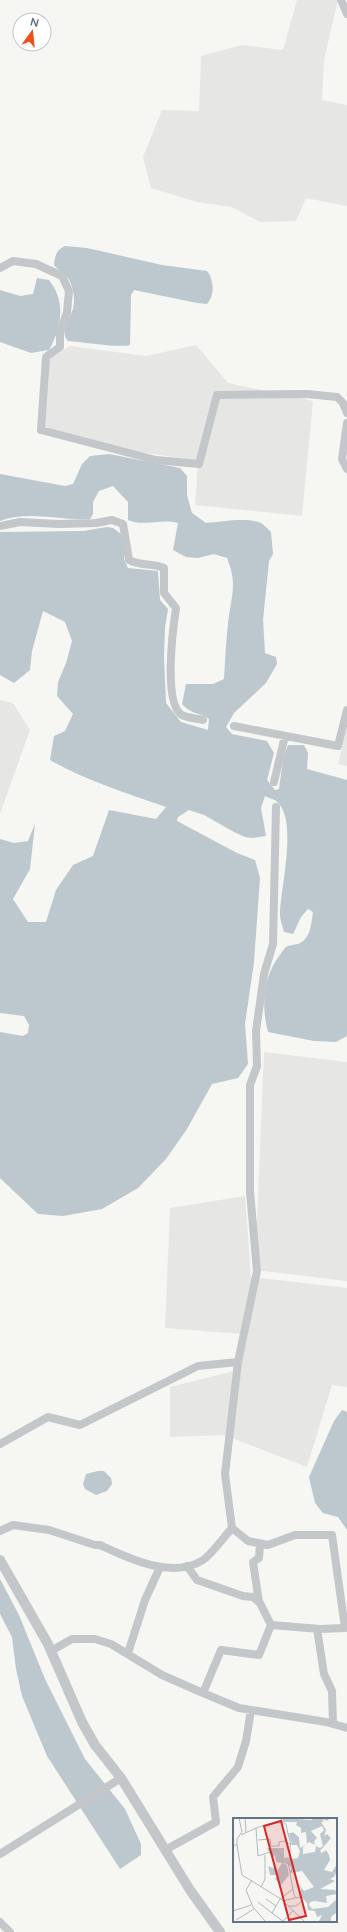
<svg xmlns="http://www.w3.org/2000/svg" width="347" height="1932" font-family="Figtree,sans-serif">
	<style>
		.built { fill: #e6e7e5 }
		.water { fill: #bcc8cd }
		.lines { fill: none; stroke-linecap: round; stroke-linejoin: round }
		.minor { stroke: #c3c7ca; stroke-width: 8 }
		.tertiary { stroke: #c3c7ca; stroke-width: 10 }
		.inset-road { fill: none; stroke: #b2bac0; stroke-width: 1 }
		.view { fill: #d62828; fill-opacity: 0.15; stroke: #d62828; stroke-width: 2 }
		.inset-edge { fill: none; stroke: #637585; stroke-width: 2 }
	</style>
	<rect width="100%" height="100%" fill="#f6f6f2"/>
	<!-- built -->
	<path class="built" d="M297,0H338L324,60L322,100L347,105V206L306,198L296,221L260,222L232,207L197,202L151,188L143,157L162,110L199,111L201,56L242,45L283,50Z
		M196,345L228,383L313,401L302,516L195,505L198,461L128,450L45,428L48,360L70,346L146,356Z
		M0,700L13,703L30,730L0,814Z
		M347,726V766L338,764Z
		M264,1052L347,1062V1281L255,1270Z
		M245,1196L251,1277L347,1288V1387L332,1385L307,1467L224,1435L170,1437V1387L234,1371L241,1334L165,1328L170,1208Z"/>
	<!-- water -->
	<path class="water" d="M65,246L87,248L162,265L207,271C214,279 215,296 207,304L197,303L134,290L131,295L130,345C117,348 84,342 68,341C59,332 70,318 73,309C75,301 74,291 71,284C68,274 59,272 54,265C55,256 56,250 65,246Z
		M37,278L49,280C66,301 62,327 49,350L31,353L0,342V290L20,296L33,294Z
		M109,454L180,468L187,476V495L192,513L206,523C221,522 247,517 261,523C264,525 268,529 271,532L273,554L269,561L263,620L265,653L276,657L277,664L266,683L234,713L226,727L232,734L267,741L274,753L267,780L275,790L279,789L283,759L288,745H304L308,753L307,769L347,780V1036L336,1042L314,1041L268,1032C261,1006 263,976 280,955C281,953 284,949 286,947C289,945 294,945 298,944C311,939 311,924 313,912L308,909L301,917L293,934L284,932C283,927 280,920 280,914C280,890 299,818 276,801C274,799 268,798 265,796L261,808L266,836L253,838L245,837L234,832L204,815L189,810L178,817L177,821L237,853L255,860L260,878L254,962L245,1024L248,1064L238,1078L212,1084L187,1129L166,1159L138,1188L102,1209L63,1216L38,1214L0,1178V1032L23,1036L28,1033L29,1025L24,1016L0,1013V839L14,843L28,841L35,824L30,869L13,899L28,922H46L56,890L73,865L93,856L109,810L156,819L166,807C126,793 87,781 50,760L54,736L65,731L73,714L57,696L58,682L66,663L72,641L65,622L43,611L32,651L30,670L14,683L0,675V532L83,531L107,527L113,528L121,534L124,546V559L128,568L158,571L160,600L168,609L165,627L164,657L166,703L181,722L208,730L209,719C199,712 192,715 182,704L186,684H213L224,679C225,661 226,642 228,623C231,596 238,585 227,558L214,554L198,558L186,557L173,550L178,523C161,518 144,527 128,520V502L113,486L99,491L93,502V514L90,519C60,521 29,510 0,521V474L65,486L73,484L82,464L90,456Z
		M342,1410L347,1412V1530L338,1517L323,1513L315,1503L309,1477L334,1421Z
		M98,1471H104L111,1478L112,1484L107,1491L96,1495L85,1489L83,1484L86,1474Z
		M0,1579L19,1615L45,1679L85,1759L125,1809L141,1844V1855L120,1869L47,1756L22,1696L16,1669L12,1637L0,1614Z"/>
	<g class="lines">
		<!-- minor -->
		<path class="minor" d="M341,0L347,14
			M0,268L13,261L36,264L62,276L69,291L67,312L60,333V347L46,357L41,430L156,460L199,464L217,395L307,394L337,397L343,403L347,413
			M347,423L342,459L347,469
			M0,526L20,522L59,524L96,523L112,520L123,524L129,560C140,566 152,563 164,568V593L176,608C173,628 163,704 182,715C187,718 197,718 203,720
			M234,726L338,746L347,710
			M274,782L285,736
			M0,1444L48,1417L80,1425L198,1366L238,1362
			M0,1531L13,1525L49,1530L95,1545H100C128,1558 172,1580 203,1560C212,1554 224,1537 232,1528
			M187,1566L197,1580L243,1596L253,1597L260,1603L271,1625
			M259,1602L253,1562L259,1558L260,1544
			M317,1629L324,1674L332,1691L333,1724
			M51,1651L72,1639H95L111,1644L162,1675L203,1693L221,1650L259,1655L271,1625L320,1629L345,1628L332,1535H295L268,1545L248,1541L232,1528L225,1474L238,1362L257,1271L250,1192V1085L257,1066L256,1031L264,974L273,944L276,807
			M128,1653L145,1600L160,1567
			M203,1693L239,1708L326,1722L347,1728
			M165,1850L216,1822L213,1797L238,1767L246,1741L251,1710
			M0,1854L121,1778
			M0,1922L10,1932"/>
		<!-- tertiary -->
		<path class="tertiary" d="M0,1560L48,1644L82,1722L95,1745L121,1778L190,1890L220,1932"/>
	</g>
	<!-- overview -->
	<g transform="translate(233 1818)">
		<rect width="104" height="104" fill="#f6f6f2"/>
		<path d="M53,0L78,2L81,0H97L94,3L89,1L91,4H88L93,12L91,18L94,16L98,20L87,33L89,35L93,32L96,37L97,42L91,52L99,54L104,46V59L101,54L102,58L97,61L102,63L87,71L102,72L104,76L93,78L94,85L82,83L77,84L76,87L79,91L95,89L104,81V94L98,99V104L86,103L89,97L84,99L82,93L75,92L74,85L66,77L68,71L66,66L71,73L81,69L69,53L57,55L58,49L54,46L50,45L54,47L56,57L48,67L42,61L45,57H37L35,48L40,50L43,48L44,53L49,45L43,44L42,37L39,40L34,30H51V40L58,41L65,40L67,33L64,27H59L56,17L60,15L66,20L67,30L74,26L73,14L68,15V10L63,7L64,4H48ZM89,8L91,12L87,16L90,28L87,30L83,28L82,34L70,36V29L76,24L82,27L81,23L84,20L78,13Z" fill="#bcc8cd" fill-rule="evenodd"/>
		<path class="inset-road" d="M12,0L13,14M47,3L53,6L55,16L60,15L66,20M8,17L23,10M25,22L37,21L38,28H46V24L52,23L58,27L55,16M0,27H4V21L9,14L6,0M4,27L9,57L48,81L72,104M50,40L43,32L25,38L23,10L55,0M52,40H57V27M55,44L61,77L63,80L67,79L69,83L63,88H55M19,62L13,72L20,89L33,104M28,69L32,61V37M33,81L43,88M50,83L62,80M25,84L39,95M0,93L18,87M3,102L21,91M50,103L60,93M51,104L39,95L47,81L60,71"/>
		<path class="view" d="M48,3L73,98L56,102L31,8Z"/>
		<rect width="104" height="104" class="inset-edge"/>
	</g>
	<!-- north arrow -->
	<g transform="translate(32 32) rotate(15)"><circle r="19" fill="#ffffff" stroke="#c1c8ce"/>
	<path d="M0-3L7 15L0 10L-7 15Z" fill="#ec501b"/>
	<text y="-6" font-size="11" font-weight="bold" text-anchor="middle" fill="#637585">N</text>
	</g>
</svg>
